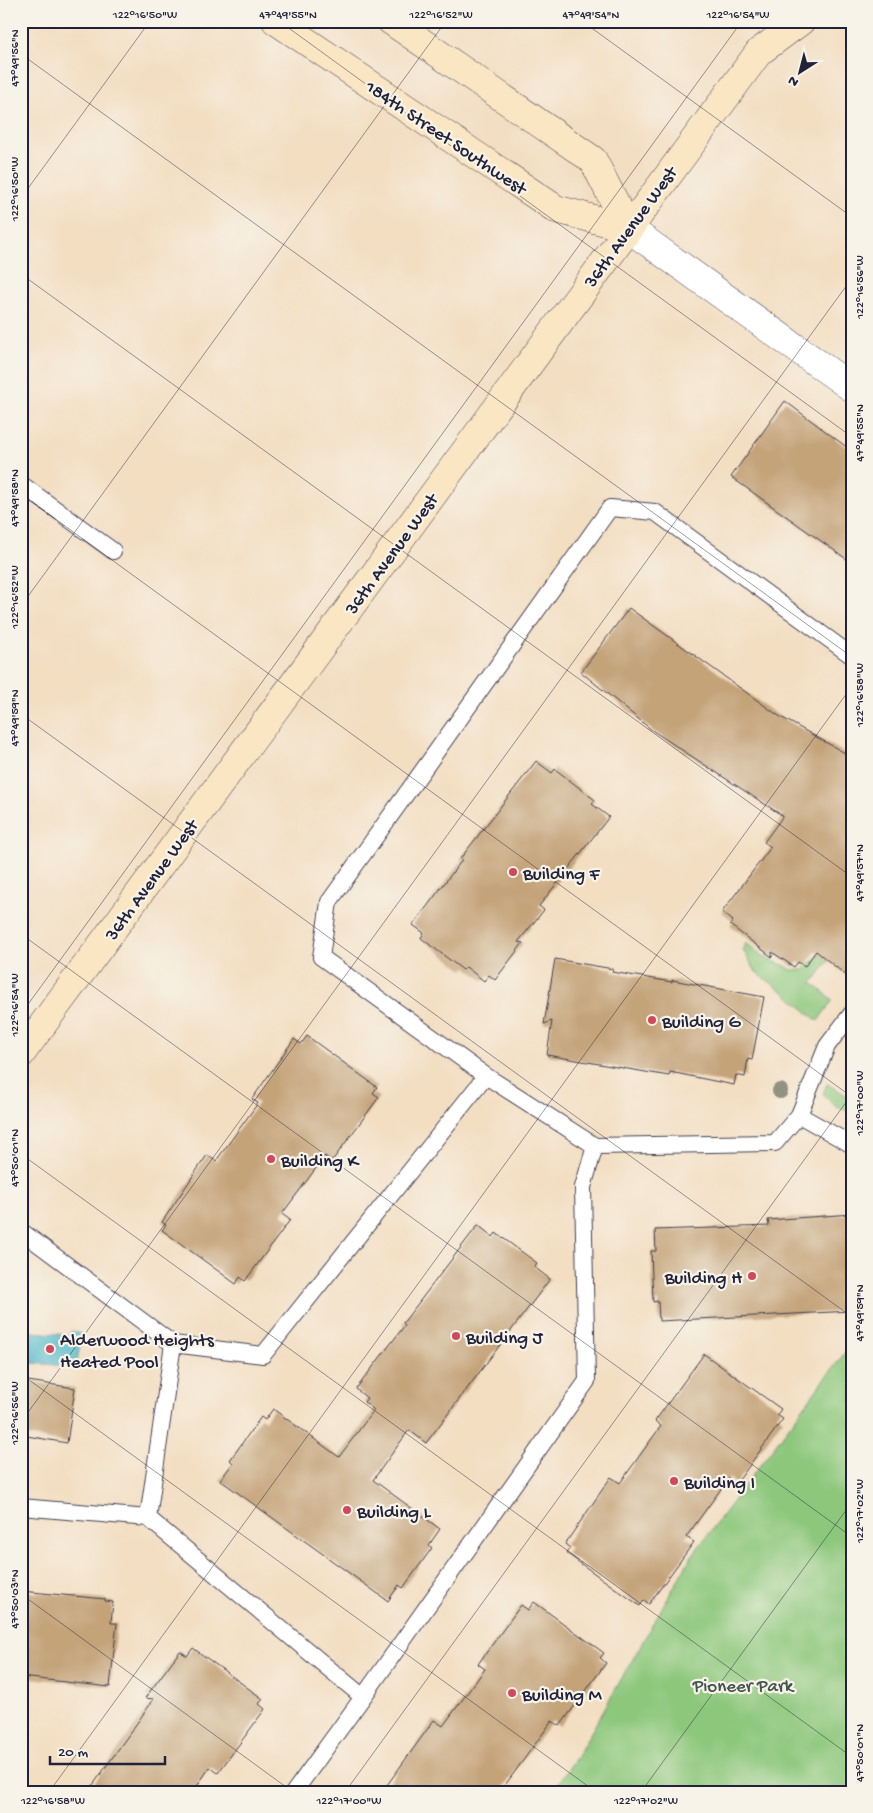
<svg xmlns="http://www.w3.org/2000/svg" width="873" height="1813" font-family="'Gochi Hand',sans-serif">
	<style>
		.green { fill: #8cc77c; stroke: #57745c }
		.water { fill: #4eb7cb; stroke: #386c83 }
		.building { fill: #c4a379 }
		.lines { fill: none; stroke-linecap: round; stroke-linejoin: round }
		.service-casing { stroke: #413e4f; stroke-width: 18 }
		.minor-casing { stroke: #413e4f; stroke-width: 29 }
		.secondary-casing { stroke: #413e4f; stroke-width: 29 }
		.service { stroke: #fff; stroke-width: 16 }
		.minor { stroke: #fff; stroke-width: 28 }
		.secondary { stroke: #fbe6c4; stroke-width: 28 }
		.tree { fill: #929282 }
		.ticks { fill: none; stroke: #22223b; stroke-width: 1; stroke-opacity: 0.45 }
		.poi-dot { fill: #d1495b; stroke: #f7f3e8; stroke-width: 2 }
		.labels { text-anchor: middle; stroke-width: 4.5; stroke-linejoin: round; paint-order: stroke }
		.street-label { font-size: 19px; fill: #22223b; stroke: #f7f3e8 }
		.poi-label { font-size: 19px; fill: #22223b; stroke: #f7f3e8; text-anchor: start }
		.park-label { font-size: 19px; fill: #42544e; stroke: #f7f3e8 }
		.neatline { fill: none; stroke: #22223b; stroke-width: 2 }
		.ticks-label { font-size: 12px; text-anchor: middle; fill: #22223b }
	</style>
	<rect width="100%" height="100%" fill="#f7f3e8"/>
	<filter id="ink" filterUnits="userSpaceOnUse"><feTurbulence type="fractalNoise" baseFrequency=".02" numOctaves="2"/><feDisplacementMap in="SourceGraphic" scale="10" xChannelSelector="R" yChannelSelector="G"/><feConvolveMatrix kernelMatrix="1 2 1 2 8 2 1 2 1" color-interpolation-filters="sRGB"/></filter>
	<filter id="wash" filterUnits="userSpaceOnUse"><feTurbulence type="fractalNoise" baseFrequency=".0096" numOctaves="4" result="noise"/><feDisplacementMap in="SourceGraphic" scale="20" xChannelSelector="R" yChannelSelector="G"/><feGaussianBlur stdDeviation="1.12" result="paint"/><feColorMatrix in="noise" values="0 0 0 0 0 0 0 0 0 0 0 0 0 0 0 0 0 1.4 0 .05"/><feComposite in="paint" operator="in"/></filter>
	<g filter="url(#wash)">
		<rect width="100%" height="100%" fill="#f3dec2"/>
		<!-- green -->
		<path class="green" d="M852,913V930L812,983L833,1000L818,1021L785,993L756,972L743,950L746,943L769,960L784,965L792,970H803L820,954Z
			M827,1084L850,1097L852,1096V1111C839,1111 831,1103 823,1094Z
			M852,1343V1792H552L578,1755L691,1557Z"/>
		<!-- water -->
		<path class="water" d="M21,1331L69,1335L71,1331L82,1334L76,1367L21,1362Z"/>
		<g id="blocks">
			<!-- building -->
			<path class="building" d="M785,401L852,451V563L731,477Z
				M629,608L779,716L852,757V980L816,951L805,966L798,962L794,967L772,952V957L730,925L733,921L722,912L771,847L764,842L783,816L653,731L581,672Z
				M536,761L552,773L555,769L595,800L592,804L609,817L539,906L544,910L518,942L523,943L495,980L489,975L484,981L466,967L463,970L421,938L424,933L413,925L462,860L460,859Z
				M555,959L613,969L612,972L672,982V980L764,997L752,1060L748,1059L745,1077L736,1075L734,1085L670,1072L669,1076L547,1055L552,1021L544,1024Z
				M307,1036L377,1087L373,1093L379,1097L332,1161L325,1156L282,1214L290,1220L245,1281L240,1277L236,1284L162,1230L166,1225L162,1222L207,1155L216,1161L258,1103L252,1099L294,1039L301,1044Z
				M852,1214V1311L659,1321L658,1301L653,1302L651,1251H656L655,1230L769,1226L768,1220Z
				M478,1225L493,1237L496,1233L537,1263L534,1267L550,1279L426,1443L409,1430L373,1480L440,1529L429,1545L432,1548L403,1588L399,1585L388,1601L220,1480L233,1463L230,1460L261,1417L265,1420L273,1409L339,1457L374,1410L364,1402L367,1398L356,1389L405,1325L403,1323Z
				M704,1354L781,1409L777,1415L783,1419L736,1484L729,1478L686,1537L694,1542L649,1604L644,1600L640,1606L566,1553L570,1548L565,1544L611,1477L620,1483L661,1426L655,1421Z
				M21,1380L75,1388L67,1443L21,1435Z
				M21,1591L105,1599V1601L113,1602L111,1623H117L110,1687L21,1677Z
				M534,1602L604,1653L600,1658L606,1663L560,1726L552,1721L500,1792H382L434,1720L443,1726L485,1669L478,1664L521,1605L528,1610Z
				M193,1648L263,1699L259,1704L265,1709L218,1773L210,1767L193,1792H88L154,1699L145,1698L180,1651L187,1656Z"/>
		</g>
	</g>
	<g filter="url(#ink)">
		<use href="#blocks" fill-opacity="0" stroke="#413e4f" stroke-width="1"/>
		<g class="lines">
			<!-- service casing -->
			<g class="service-casing">
				<path id="service" d="M21,484L113,551
					M486,1076L595,1146L775,1143L799,1115L827,1046L852,1013
					M799,1115L852,1145
					M21,1231L173,1344L263,1355L486,1076L321,957L329,902L610,508L655,512L852,656
					M21,1507L148,1518L363,1697
					M148,1518L173,1344
					M294,1792L363,1697L587,1381L583,1187L595,1146"/>
			</g>
			<!-- minor casing -->
			<g class="minor-casing">
				<path id="minor" d="M628,228L852,388"/>
			</g>
			<!-- secondary casing -->
			<g class="secondary-casing">
				<path id="secondary" d="M276,21L556,209L628,228
					M391,21L593,160L628,228
					M21,1054L759,52L801,21"/>
			</g>
			<!-- service -->
			<use href="#service" class="service"/>
			<!-- minor -->
			<use href="#minor" class="minor"/>
			<!-- secondary -->
			<use href="#secondary" class="secondary"/>
		</g>
		<!-- trees -->
		<circle class="tree" cx="780" cy="1091" r="8"/>
	</g>
	<!-- ticks -->
	<path class="ticks" d="M279,21L852,437M582,21L852,217M21,54L852,657M21,198L150,21M21,274L852,877M21,494L852,1097M21,606L446,21M21,714L852,1317M21,934L852,1537M21,1014L742,21M21,1154L852,1757M21,1374L596,1792M21,1422L852,278M21,1594L293,1792M49,1792L852,686M345,1792L852,1094M641,1792L852,1502"/>
	<!-- markers -->
	<g class="poi-dot">
		<circle cx="513" cy="872" r="5"/>
		<circle cx="652" cy="1020" r="5"/>
		<circle cx="271" cy="1159" r="5"/>
		<circle cx="752" cy="1276" r="5"/>
		<circle cx="456" cy="1336" r="5"/>
		<circle cx="50" cy="1349" r="5"/>
		<circle cx="674" cy="1481" r="5"/>
		<circle cx="347" cy="1510" r="5"/>
		<circle cx="512" cy="1693" r="5"/>
	</g>
	<g class="labels">
		<!-- street labels -->
		<g class="street-label">
			<text transform="translate(447 136) rotate(34)" y="7">184th Street Southwest</text>
			<text transform="translate(629 226) rotate(-54)" y="7">36th Avenue West</text>
			<text transform="translate(390 553) rotate(-54)" y="7">36th Avenue West</text>
			<text transform="translate(150 879) rotate(-54)" y="7">36th Avenue West</text>
		</g>
		<!-- poi labels -->
		<g class="poi-label">
			<text x="523" y="879">Building F</text>
			<text x="662" y="1027">Building G</text>
			<text x="281" y="1166">Building K</text>
			<text x="742" y="1283" text-anchor="end">Building H</text>
			<text x="466" y="1343">Building J</text>
			<text x="60" y="1345">Alderwood Heights<tspan x="60" dy="22">Heated Pool</tspan></text>
			<text x="684" y="1488">Building I</text>
			<text x="357" y="1517">Building L</text>
			<text x="522" y="1700">Building M</text>
		</g>
		<!-- park labels -->
		<g class="park-label">
			<text x="743" y="1691">Pioneer Park</text>
		</g>
	</g>
	<!-- margin -->
	<rect width="873" height="1813" fill="none" stroke="#f7f3e8" stroke-width="55"/>
	<!-- north arrow -->
	<g transform="translate(800 72) rotate(216)" stroke="#f7f3e8" stroke-width="4" paint-order="stroke">
	<path d="M0-4L9 19L0 12L-9 19Z" fill="#22223b"/>
	<text y="-8" font-size="14" font-weight="bold" text-anchor="middle" fill="#22223b">N</text>
	</g>
	<!-- scale -->
	<path d="M50 1756v8h115v-8" fill="none" stroke="#22223b" stroke-width="2.5"/>
	<text x="58" y="1756" font-size="15" fill="#22223b" stroke="#f7f3e8" stroke-width="4" paint-order="stroke">20 m</text>
	<rect x="28" y="28" width="818" height="1758" class="neatline"/>
	<g class="ticks-label">
		<text x="145" y="18">122°16'50"W</text>
		<text x="288" y="18">47°49'55"N</text>
		<text x="441" y="18">122°16'52"W</text>
		<text x="591" y="18">47°49'54"N</text>
		<text x="738" y="18">122°16'54"W</text>
		<text transform="translate(14 58) rotate(-90)" y="4">47°49'56"N</text>
		<text transform="translate(14 189) rotate(-90)" y="4">122°16'50"W</text>
		<text transform="translate(859 287) rotate(-90)" y="4">122°16'56"W</text>
		<text transform="translate(859 433) rotate(-90)" y="4">47°49'55"N</text>
		<text transform="translate(14 498) rotate(-90)" y="4">47°49'58"N</text>
		<text transform="translate(14 597) rotate(-90)" y="4">122°16'52"W</text>
		<text transform="translate(859 695) rotate(-90)" y="4">122°16'58"W</text>
		<text transform="translate(14 718) rotate(-90)" y="4">47°49'59"N</text>
		<text transform="translate(859 873) rotate(-90)" y="4">47°49'57"N</text>
		<text transform="translate(14 1005) rotate(-90)" y="4">122°16'54"W</text>
		<text transform="translate(859 1103) rotate(-90)" y="4">122°17'00"W</text>
		<text transform="translate(14 1158) rotate(-90)" y="4">47°50'01"N</text>
		<text transform="translate(859 1313) rotate(-90)" y="4">47°49'59"N</text>
		<text transform="translate(14 1413) rotate(-90)" y="4">122°16'56"W</text>
		<text transform="translate(859 1511) rotate(-90)" y="4">122°17'02"W</text>
		<text transform="translate(14 1599) rotate(-90)" y="4">47°50'03"N</text>
		<text transform="translate(859 1753) rotate(-90)" y="4">47°50'01"N</text>
		<text x="53" y="1804">122°16'58"W</text>
		<text x="349" y="1804">122°17'00"W</text>
		<text x="646" y="1804">122°17'02"W</text>
	</g>
</svg>
